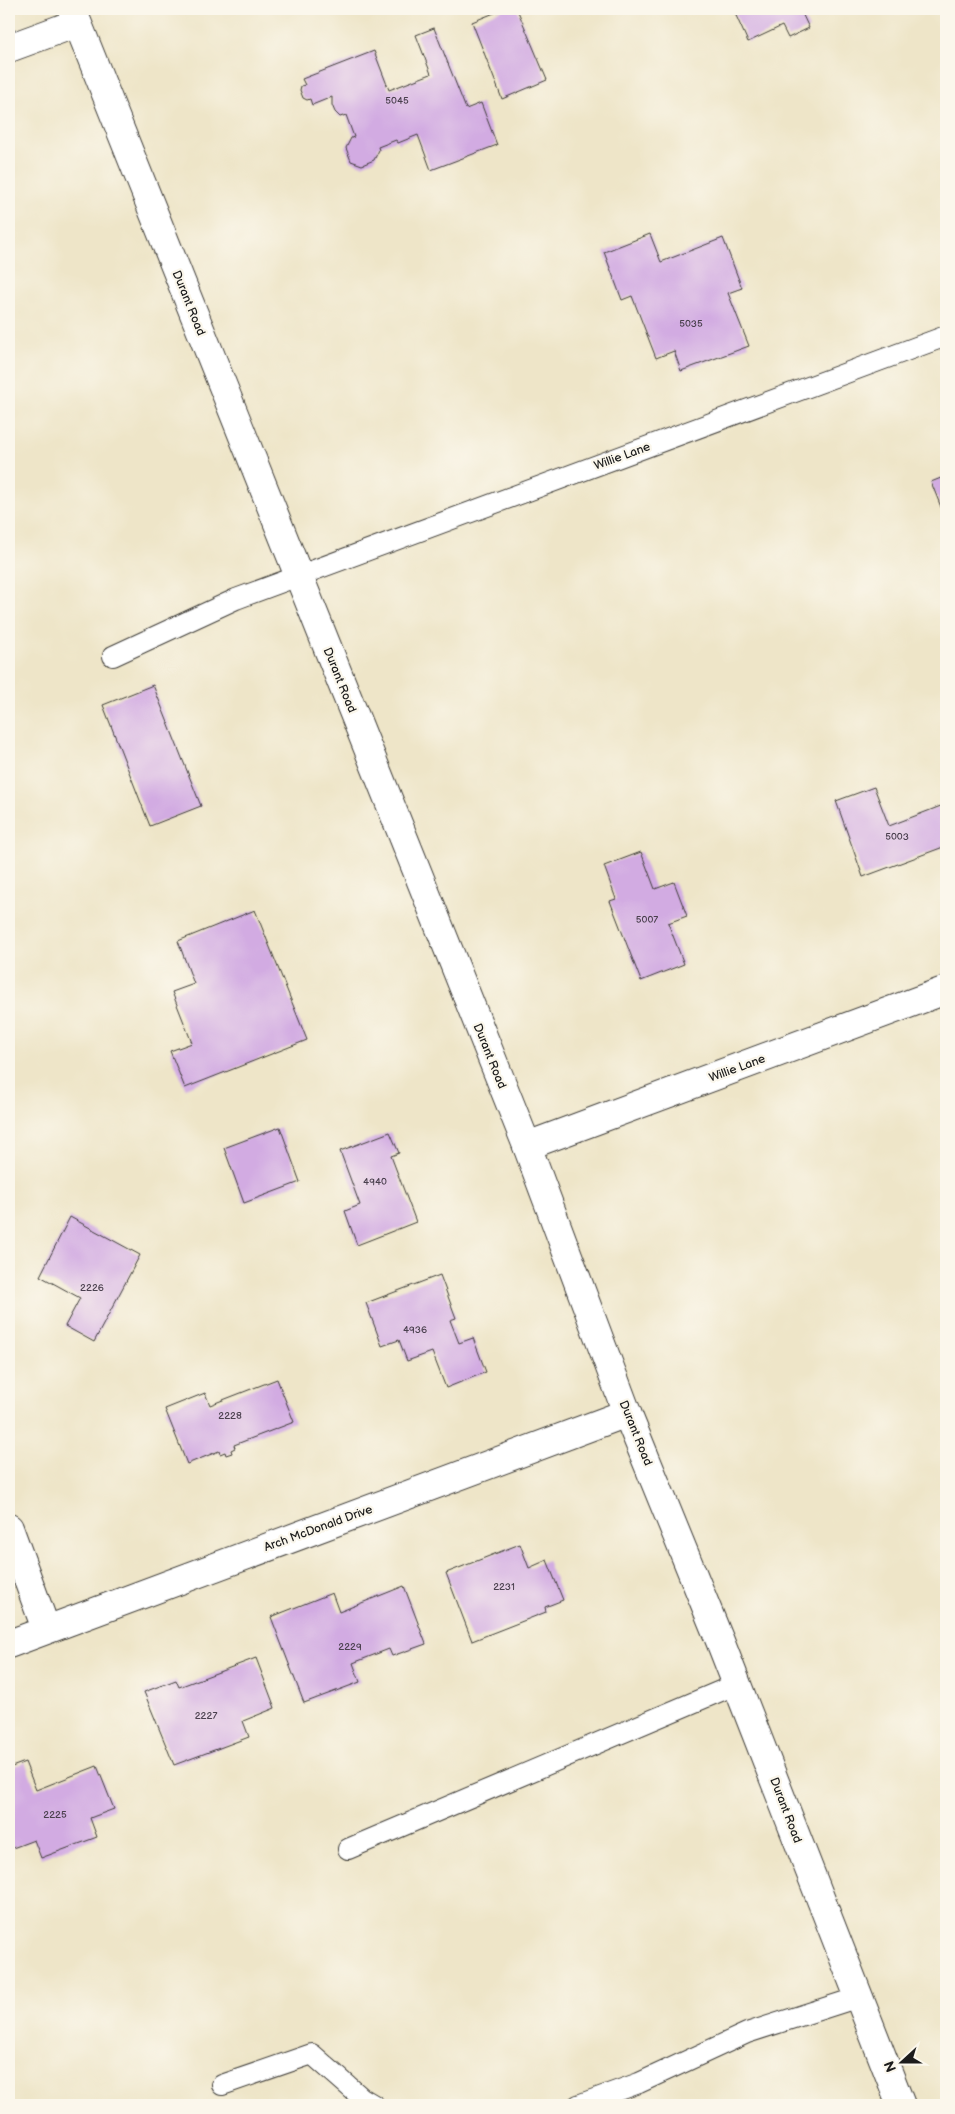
<svg xmlns="http://www.w3.org/2000/svg" width="955" height="2114" font-family="'Balsamiq Sans',sans-serif">
	<style>
		.building { fill: #d2abe2 }
		.lines { fill: none; stroke-linecap: round; stroke-linejoin: round }
		.lane-casing { stroke: #3c3a36; stroke-width: 22 }
		.street-casing { stroke: #3c3a36; stroke-width: 30 }
		.secondary-casing { stroke: #3c3a36; stroke-width: 30 }
		.lane { stroke: #fff; stroke-width: 20 }
		.street { stroke: #fff; stroke-width: 28 }
		.secondary { stroke: #fff; stroke-width: 28 }
		.labels { text-anchor: middle; stroke-width: 4.5; stroke-linejoin: round; paint-order: stroke }
		.number-label { font-size: 10px; fill: #4a404e }
		.street-label { font-size: 12px; fill: #1c1c1c; stroke: #fbf7ec }
	</style>
	<rect width="100%" height="100%" fill="#fbf7ec"/>
	<filter id="ink" filterUnits="userSpaceOnUse"><feTurbulence type="fractalNoise" baseFrequency=".02" numOctaves="2"/><feDisplacementMap in="SourceGraphic" scale="10" xChannelSelector="R" yChannelSelector="G"/><feConvolveMatrix kernelMatrix="1 2 1 2 8 2 1 2 1" color-interpolation-filters="sRGB"/></filter>
	<filter id="wash" filterUnits="userSpaceOnUse"><feTurbulence type="fractalNoise" baseFrequency=".0096" numOctaves="4" result="noise"/><feDisplacementMap in="SourceGraphic" scale="20" xChannelSelector="R" yChannelSelector="G"/><feGaussianBlur stdDeviation="1.12" result="paint"/><feColorMatrix in="noise" values="0 0 0 0 0 0 0 0 0 0 0 0 0 0 0 0 0 1.4 0 .05"/><feComposite in="paint" operator="in"/></filter>
	<g filter="url(#wash)">
		<rect width="100%" height="100%" fill="#eee5c8"/>
		<g id="blocks">
			<!-- building -->
			<path class="building" d="M504,9H517L547,80L502,99L472,22Z
				M733,9H800L809,28L788,38L782,26L748,42Z
				M434,28L466,109L481,103L497,145L431,170L418,135L398,143L396,140L378,147L379,150L374,160L362,165L351,161L346,148L351,138L354,137L346,115L340,117L335,112L332,105V97L312,105L310,99L307,100L303,98L300,90L301,86L305,85L302,79L374,51L389,90L431,74L416,35Z
				M650,234L661,262L723,238L742,288L728,293L749,346L681,371L674,351L656,358L632,296L622,300L604,252Z
				M946,476V517H945L931,482Z
				M153,685L201,806L150,826L103,705Z
				M874,787L889,826L946,804V846L863,877L836,801Z
				M641,852L655,889L674,882L687,916L668,923L684,964L641,981L610,901L616,899L604,866Z
				M255,910L307,1040L185,1088L170,1051L192,1043L172,992L194,984L178,941Z
				M280,1127L300,1182L244,1203L224,1148Z
				M390,1132L399,1153L391,1156L416,1222L357,1245L345,1211L360,1205L340,1151Z
				M70,1217L140,1255L94,1342L65,1326L80,1298L40,1276Z
				M440,1275L456,1318L450,1320L459,1343L473,1338L486,1372L446,1388L432,1352L407,1361L399,1340L382,1346L366,1303Z
				M277,1379L294,1422L234,1445L235,1448L231,1450L232,1453L226,1455L225,1452L220,1454L219,1451L187,1464L165,1409L205,1393L210,1405Z
				M520,1544L529,1568L547,1560L563,1600L545,1607L546,1612L472,1641L446,1573Z
				M404,1586L426,1644L392,1656L389,1649L353,1663L360,1682L304,1703L271,1617L332,1593L339,1612Z
				M256,1658L275,1708L243,1721L249,1737L174,1765L144,1692L176,1680L179,1687Z
				M25,1762L36,1790L97,1766L114,1809L90,1818L97,1837L41,1858L34,1840L10,1849L9,1768Z"/>
		</g>
	</g>
	<g filter="url(#ink)">
		<use href="#blocks" fill-opacity="0" stroke="#3c3a36" stroke-width="1"/>
		<g class="lines">
			<!-- lane casing -->
			<g class="lane-casing">
				<path id="lane" d="M113,656L236,599L946,336
					M348,1849L737,1684
					M222,2085L312,2054L362,2098L374,2105
					M578,2105L639,2083L747,2033L859,1997"/>
			</g>
			<!-- street casing -->
			<g class="street-casing">
				<path id="street" d="M9,48L77,23
					M527,1146L946,990
					M9,1528L46,1629
					M9,1644L627,1413"/>
			</g>
			<!-- secondary casing -->
			<g class="secondary-casing">
				<path id="secondary" d="M72,9L527,1146L627,1413L720,1641L901,2105"/>
			</g>
			<!-- lane -->
			<use href="#lane" class="lane"/>
			<!-- street -->
			<use href="#street" class="street"/>
			<!-- secondary -->
			<use href="#secondary" class="secondary"/>
		</g>
	</g>
	<g class="labels">
		<!-- number labels -->
		<g class="number-label">
			<text x="397" y="104">5045</text>
			<text x="691" y="327">5035</text>
			<text x="897" y="840">5003</text>
			<text x="647" y="923">5007</text>
			<text x="375" y="1185">4940</text>
			<text x="92" y="1291">2226</text>
			<text x="415" y="1333">4936</text>
			<text x="230" y="1419">2228</text>
			<text x="504" y="1590">2231</text>
			<text x="350" y="1650">2229</text>
			<text x="206" y="1719">2227</text>
			<text x="55" y="1818">2225</text>
		</g>
		<!-- street labels -->
		<g class="street-label">
			<text transform="translate(189 303) rotate(68)" y="4">Durant Road</text>
			<text transform="translate(622 456) rotate(-20)" y="4">Willie Lane</text>
			<text transform="translate(340 680) rotate(68)" y="4">Durant Road</text>
			<text transform="translate(490 1056) rotate(68)" y="4">Durant Road</text>
			<text transform="translate(737 1068) rotate(-20)" y="4">Willie Lane</text>
			<text transform="translate(636 1433) rotate(68)" y="4">Durant Road</text>
			<text transform="translate(318 1528) rotate(-20)" y="4">Arch McDonald Drive</text>
			<text transform="translate(786 1810) rotate(69)" y="4">Durant Road</text>
		</g>
	</g>
	<!-- margin -->
	<rect width="955" height="2114" fill="none" stroke="#fbf7ec" stroke-width="30"/>
	<!-- north arrow -->
	<g transform="translate(902 2062) rotate(249)" stroke="#fbf7ec" stroke-width="4" paint-order="stroke">
	<path d="M0-4L9 19L0 12L-9 19Z" fill="#1c1c1c"/>
	<text y="-8" font-size="14" font-weight="bold" text-anchor="middle" fill="#1c1c1c">N</text>
	</g>
</svg>
